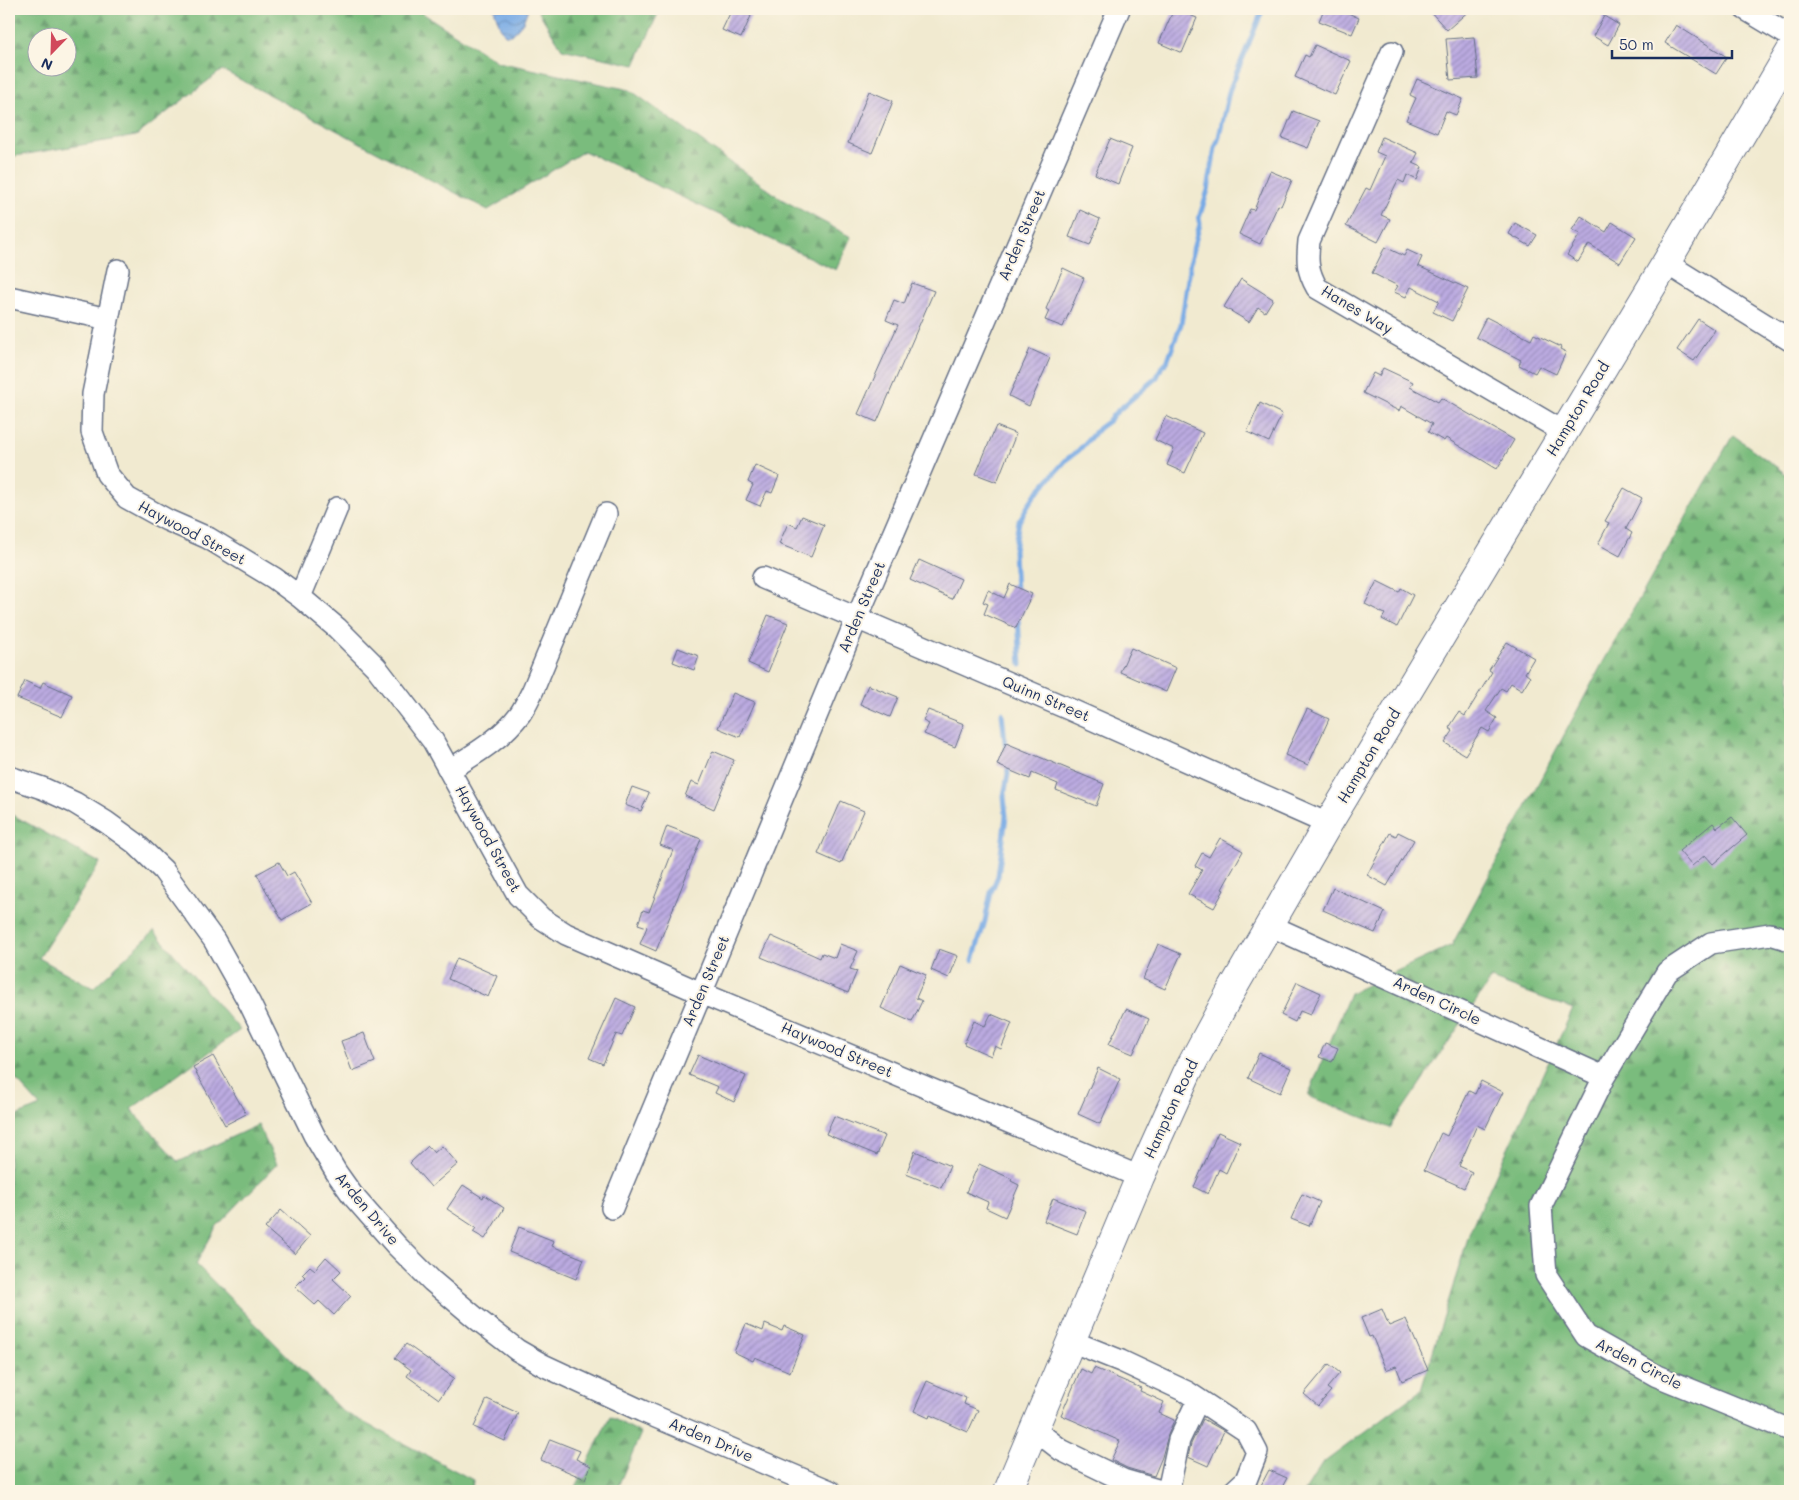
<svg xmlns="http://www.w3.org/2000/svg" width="1799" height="1500" font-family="Mali,sans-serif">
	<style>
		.forest { fill: url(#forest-firs); stroke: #4a766e; fill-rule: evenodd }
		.water { fill: url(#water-waves); stroke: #4a6da2 }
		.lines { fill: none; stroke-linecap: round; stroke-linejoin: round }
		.stream { stroke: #79abe5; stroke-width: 5 }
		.building { fill: url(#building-hatch) }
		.minor-casing { stroke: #667086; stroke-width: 24 }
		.major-casing { stroke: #667086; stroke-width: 30 }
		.minor { stroke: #fff; stroke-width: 21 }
		.major { stroke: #fff; stroke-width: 28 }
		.labels { text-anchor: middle; stroke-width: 4; stroke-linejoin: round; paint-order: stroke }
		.street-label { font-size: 15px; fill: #1b2f5e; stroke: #fcf5e5 }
	</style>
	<defs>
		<pattern id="forest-firs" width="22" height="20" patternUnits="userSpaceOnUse" patternTransform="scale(1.25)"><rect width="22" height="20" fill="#7abc7d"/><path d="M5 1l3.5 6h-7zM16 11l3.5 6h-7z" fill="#63996a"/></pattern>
		<pattern id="water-waves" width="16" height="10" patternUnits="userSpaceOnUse" patternTransform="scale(1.25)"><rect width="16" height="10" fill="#79abe5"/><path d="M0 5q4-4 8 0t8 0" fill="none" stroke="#628cbd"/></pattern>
		<pattern id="building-hatch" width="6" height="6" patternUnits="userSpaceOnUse" patternTransform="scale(1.25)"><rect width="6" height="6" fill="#bcabe1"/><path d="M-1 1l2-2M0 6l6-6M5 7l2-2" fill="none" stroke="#988cba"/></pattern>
	</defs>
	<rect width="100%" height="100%" fill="#fcf5e5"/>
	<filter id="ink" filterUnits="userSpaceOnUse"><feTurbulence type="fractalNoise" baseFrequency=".02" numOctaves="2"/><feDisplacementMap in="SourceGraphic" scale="10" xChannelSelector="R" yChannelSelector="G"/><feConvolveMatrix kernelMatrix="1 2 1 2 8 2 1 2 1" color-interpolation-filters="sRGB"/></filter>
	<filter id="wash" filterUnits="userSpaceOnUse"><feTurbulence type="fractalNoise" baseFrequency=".0096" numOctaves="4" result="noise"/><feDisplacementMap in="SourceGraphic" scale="20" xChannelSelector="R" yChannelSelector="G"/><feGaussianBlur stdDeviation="1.12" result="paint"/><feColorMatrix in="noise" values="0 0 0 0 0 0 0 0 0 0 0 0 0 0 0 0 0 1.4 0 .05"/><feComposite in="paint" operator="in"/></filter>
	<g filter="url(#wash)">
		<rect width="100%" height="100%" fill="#f1ead0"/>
		<!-- forest -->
		<path class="forest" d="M9,9H416L498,62L630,90L783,200L851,237L836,270L584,151L488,210L222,70L136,136L9,157ZM38,38H68V68H38Z
			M537,9H660L635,65L562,49Z
			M1733,435L1790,477V1491H1305L1322,1464L1421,1390L1471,1228L1573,1009L1491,979L1390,1128L1308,1096L1350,993L1452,945L1602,664Z
			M9,813L100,863L39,958L93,988L154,931L240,1030L131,1109L178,1162L258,1125L277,1164L216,1227L196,1264L342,1411L473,1480L472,1491H9V1119L40,1106L9,1072Z
			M610,1417L641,1433L616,1491H574Z"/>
		<!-- water -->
		<path class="water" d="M494,9H528L523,22L512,35H505L500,27Z"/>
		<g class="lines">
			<!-- stream -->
			<path class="stream" d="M1016,592L1014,550L1019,521L1034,496L1067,459L1078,451L1099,428L1110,420L1113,415L1157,377L1162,366L1167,362L1181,324L1192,253L1200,224L1199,218L1208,190L1215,148L1219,137L1229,91L1263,9
				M1018,618L1021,665
				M1002,713L1006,752
				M973,960L985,921L991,892L998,876L1006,816L1004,796L1008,774L1007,763"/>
		</g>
		<g id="blocks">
			<!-- building -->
			<path class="building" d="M732,9H737L751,16L741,38L722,30Z
				M1174,9L1197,18L1182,53L1159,43Z
				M1324,9H1350L1348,13L1359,18L1352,34L1319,21Z
				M1428,9H1471L1447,30Z
				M1604,16L1619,25L1608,45L1593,36Z
				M1676,25L1727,57L1716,74L1665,43Z
				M1474,37L1478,78L1450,80L1446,39Z
				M1315,45L1351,61L1335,95L1295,77L1305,55L1309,57Z
				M1417,79L1463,99L1456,115L1446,111L1437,133L1406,120L1416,98L1410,95Z
				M869,91L893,101L872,153L848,143Z
				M1293,111L1319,121L1308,148L1282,138Z
				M1382,137L1418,153L1413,163L1422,167L1417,180L1407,175L1404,183L1398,180L1381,215L1390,219L1378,242L1346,226L1366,188L1370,190L1385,156L1376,152Z
				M1110,139L1132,148L1118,184L1095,174Z
				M1270,171L1292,180L1281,206L1278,205L1260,244L1239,234L1250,209L1254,210Z
				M1080,210L1100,219L1090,245L1069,237Z
				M1581,216L1606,232L1612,222L1636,237L1620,263L1589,244L1578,262L1567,255L1580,234L1572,230Z
				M1515,223L1537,235L1530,246L1509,234Z
				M1385,247L1404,256L1407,250L1422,257L1418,266L1468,289L1452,321L1433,312L1439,301L1411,287L1406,297L1394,292L1398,286L1372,273Z
				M1063,268L1084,278L1063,327L1045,320L1049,311L1046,309Z
				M1241,279L1273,299L1265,312L1258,307L1249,322L1224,307Z
				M912,283L934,291L877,422L858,414L898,325L886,320L894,300L904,304Z
				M1486,317L1531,340L1534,334L1561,347L1560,349L1566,352L1556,374L1539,366L1535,373L1519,365L1521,360L1476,337Z
				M1698,319L1715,330L1694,361L1677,350Z
				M1030,349L1050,358L1029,406L1009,396Z
				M1383,368L1413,382L1410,387L1438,402L1441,398L1514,440L1497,469L1446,438L1444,441L1428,432L1432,424L1401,406L1399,411L1363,393L1373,373L1379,376Z
				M1260,403L1282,414L1269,442L1247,432Z
				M1166,416L1203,433L1185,473L1167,465L1174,449L1155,440Z
				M996,426L1016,434L997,482L976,474Z
				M755,465L779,476L772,493L767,491L760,506L746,500L753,485L748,482Z
				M1624,488L1642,498L1626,529L1632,533L1620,556L1598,544L1609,523L1605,521Z
				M802,516L824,525L811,557L779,544L788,523L797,527Z
				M919,560L961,579L952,599L910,580Z
				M1377,581L1399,592L1401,588L1413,595L1397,627L1382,619L1385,614L1365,604Z
				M1010,584L1032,594L1016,628L984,614L988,604L983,602L988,590L1004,598Z
				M768,615L788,623L768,672L748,663Z
				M1507,642L1534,658L1525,673L1530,677L1522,690L1511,683L1506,691L1501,688L1486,711L1497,718L1489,732L1482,728L1465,755L1445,743L1453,731L1449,728L1459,712L1465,716L1492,672L1489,670Z
				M678,648L699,656L694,670L673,662Z
				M1131,648L1176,668L1166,692L1120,672Z
				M25,681L40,688L43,682L72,695L62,717L17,698Z
				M868,685L898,697L890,717L860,704Z
				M733,693L755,702L740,737L718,728Z
				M1307,709L1329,719L1308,765L1285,755Z
				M928,710L964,724L955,747L924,734L929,724L923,721Z
				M1006,743L1104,784L1096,806L1056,790L1058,784L1032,773L1030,779L997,765Z
				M713,751L734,760L714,809L685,796L691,782L699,785Z
				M632,787L649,793L641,811L625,805Z
				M841,801L864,811L841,864L818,854Z
				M1732,817L1747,835L1713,864L1705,855L1692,866L1679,851L1713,823L1717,828Z
				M667,826L701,839L656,951L640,944L647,927L638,924L643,910L649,912L673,850L660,845Z
				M1398,832L1414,840L1387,886L1367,875L1390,833L1396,836Z
				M1220,838L1243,851L1222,889L1224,890L1214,908L1188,894L1202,870L1195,866L1202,853L1209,857Z
				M279,862L287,876L294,872L312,903L282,920L257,874Z
				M1333,888L1385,912L1375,933L1323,910Z
				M771,936L820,958L822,953L835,958L840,944L858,951L850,969L857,971L848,993L761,957Z
				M1158,944L1181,954L1165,989L1143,979Z
				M939,949L958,956L949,978L931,970Z
				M457,958L497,976L488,997L448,979Z
				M900,964L926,975L916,998L922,1001L912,1022L881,1008Z
				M1297,982L1321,993L1310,1015L1300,1011L1295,1022L1281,1015Z
				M616,998L635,1007L622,1036L616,1034L603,1064L589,1058Z
				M1126,1009L1149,1019L1133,1054L1109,1044Z
				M991,1014L1012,1023L1001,1049L995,1046L991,1056L964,1044L974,1021L985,1026Z
				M364,1033L375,1062L352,1071L341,1041Z
				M1325,1043L1338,1048L1332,1062L1319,1057Z
				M1259,1053L1291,1068L1280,1093L1248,1078Z
				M698,1055L746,1076L734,1102L715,1093L718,1087L689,1075Z
				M213,1056L246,1114L225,1125L193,1067Z
				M1098,1068L1120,1079L1100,1124L1078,1114Z
				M1481,1081L1503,1092L1485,1129L1477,1125L1459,1166L1472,1172L1464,1188L1424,1170L1441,1133L1447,1136L1469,1091L1475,1094Z
				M834,1116L885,1136L877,1155L826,1134Z
				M1218,1132L1240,1142L1226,1173L1219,1169L1208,1194L1194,1187Z
				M428,1146L434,1153L442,1146L458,1164L431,1187L410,1163Z
				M915,1151L950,1166L941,1188L906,1174Z
				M979,1164L1012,1179L1011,1181L1019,1185L1005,1217L986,1208L988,1202L966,1192Z
				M463,1185L483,1198L484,1195L504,1208L485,1239L473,1232L476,1228L447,1209Z
				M1302,1194L1320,1202L1309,1226L1291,1219Z
				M1053,1198L1086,1211L1077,1234L1044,1221Z
				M281,1210L310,1236L295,1254L265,1228Z
				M519,1227L554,1241L552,1246L584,1259L576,1279L509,1252Z
				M326,1257L341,1271L333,1279L351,1296L334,1315L319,1301L315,1305L295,1287L305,1277L302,1274L310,1266L315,1270Z
				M1382,1309L1389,1326L1406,1319L1428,1370L1402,1381L1396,1366L1386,1370L1372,1336L1369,1337L1361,1318Z
				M746,1324L763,1331L765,1324L782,1331L784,1326L805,1335L790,1372L755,1357L753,1361L734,1352Z
				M406,1344L454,1378L439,1399L407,1376L411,1370L395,1358Z
				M1329,1364L1340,1373L1327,1388L1331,1391L1318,1406L1304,1394Z
				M1094,1368L1141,1388L1140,1391L1164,1402L1159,1413L1174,1420L1168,1435L1162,1457L1154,1476L1127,1468L1111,1460L1120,1441L1061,1415L1081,1369L1091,1374Z
				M927,1381L966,1398L964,1404L978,1410L968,1432L930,1415L929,1418L914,1411Z
				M487,1399L518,1413L505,1441L474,1427Z
				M1203,1419L1224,1431L1208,1466L1188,1457L1191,1444Z
				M550,1439L580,1451L576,1459L591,1466L585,1479L541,1460Z
				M1269,1470L1287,1478L1280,1491H1258Z"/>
		</g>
	</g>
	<g filter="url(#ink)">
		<use href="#blocks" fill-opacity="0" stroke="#667086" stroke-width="1"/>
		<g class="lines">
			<!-- minor casing -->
			<g class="minor-casing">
				<path id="minor" d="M1745,9L1790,36
					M1392,52L1309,241C1307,261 1307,270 1317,288L1564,432
					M1666,263L1790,340
					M118,270L93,394L92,432L107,474L127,498L167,520L208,538L274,578L300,597L337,628L376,667L433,741L518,895L541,918L566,934L701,993L1140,1177
					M9,297L108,319
					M763,578L1069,709L1328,824
					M300,597L337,508
					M449,770C475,754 501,739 520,714C525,707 529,698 533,690L606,514
					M9,777L42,788L75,803L106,822L135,843L163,870L214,940L250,1004L314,1135L336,1172L353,1196L396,1245L432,1281L477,1319L517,1350L543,1365L642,1411L830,1491
					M1269,925L1604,1077
					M1790,940L1770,934L1711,943L1667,972L1604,1077L1541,1206L1546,1275L1586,1336L1657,1376L1790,1430
					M612,1208L857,618L1119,9
					M1071,1341L1121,1361L1187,1392L1246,1431L1257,1452L1246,1480L1234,1491
					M1034,1429L1061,1450L1123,1480L1161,1491
					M1168,1491L1179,1440L1198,1400"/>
			</g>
			<!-- major casing -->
			<g class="major-casing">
				<path id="major" d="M1008,1491L1140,1177L1187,1073L1229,995L1328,824L1666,263L1790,52"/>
			</g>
			<!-- minor -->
			<use href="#minor" class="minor"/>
			<!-- major -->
			<use href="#major" class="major"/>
		</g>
	</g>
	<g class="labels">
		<!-- street labels -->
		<g class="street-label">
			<text transform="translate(1022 235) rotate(-67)" y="5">Arden Street</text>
			<text transform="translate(1357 310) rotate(31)" y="5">Hanes Way</text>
			<text transform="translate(1578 409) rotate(-59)" y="5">Hampton Road</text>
			<text transform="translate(192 533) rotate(28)" y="5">Haywood Street</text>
			<text transform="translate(862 607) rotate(-67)" y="5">Arden Street</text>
			<text transform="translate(1046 699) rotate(23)" y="5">Quinn Street</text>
			<text transform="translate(1369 756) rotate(-59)" y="5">Hampton Road</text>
			<text transform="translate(488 839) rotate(61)" y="5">Haywood Street</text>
			<text transform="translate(706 981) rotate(-67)" y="5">Arden Street</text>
			<text transform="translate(1437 1001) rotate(25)" y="5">Arden Circle</text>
			<text transform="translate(837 1050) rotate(23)" y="5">Haywood Street</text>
			<text transform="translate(1171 1109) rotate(-65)" y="5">Hampton Road</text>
			<text transform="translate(367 1209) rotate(50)" y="5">Arden Drive</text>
			<text transform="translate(1639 1364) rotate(27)" y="5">Arden Circle</text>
			<text transform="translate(711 1440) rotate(23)" y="5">Arden Drive</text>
		</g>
	</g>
	<!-- margin -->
	<rect width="1799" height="1500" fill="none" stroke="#fcf5e5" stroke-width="30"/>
	<!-- north arrow -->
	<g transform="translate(52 52) rotate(203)"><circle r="24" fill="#fcf5e5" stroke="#a2a6af"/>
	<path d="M0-4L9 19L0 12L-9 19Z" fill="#d1495b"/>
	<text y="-8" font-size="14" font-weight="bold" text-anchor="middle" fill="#1b2f5e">N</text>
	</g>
	<!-- scale -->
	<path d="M1612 50v8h120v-8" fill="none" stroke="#1b2f5e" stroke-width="2.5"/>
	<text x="1619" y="50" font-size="15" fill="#1b2f5e" stroke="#fcf5e5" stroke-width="4" paint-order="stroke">50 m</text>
</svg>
